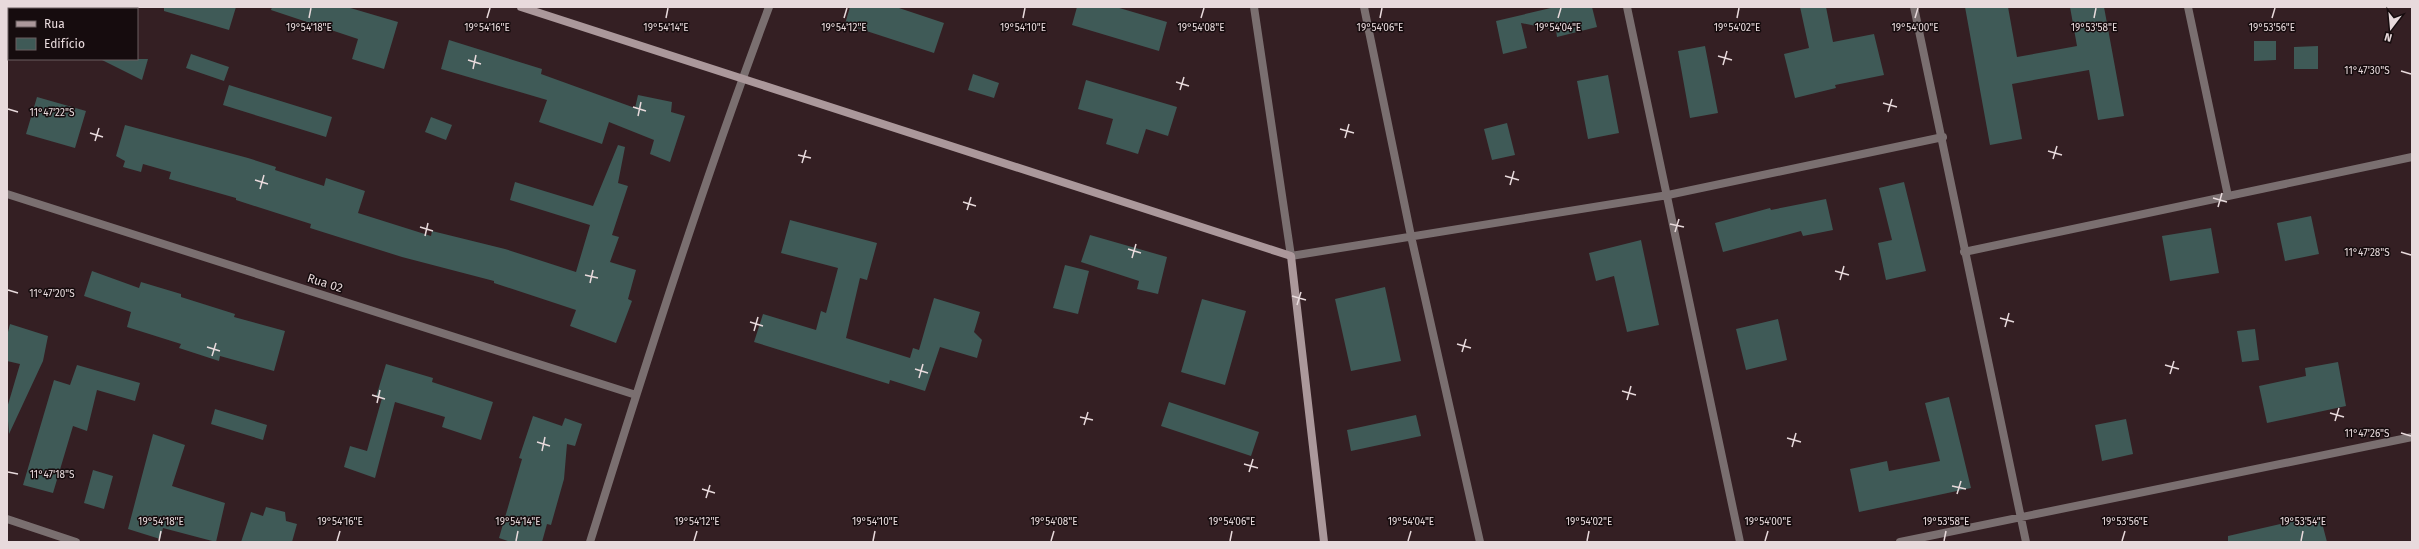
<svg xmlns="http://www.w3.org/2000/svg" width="2419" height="549" font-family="'Fira Sans',sans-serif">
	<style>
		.building { fill: #3f5a57 }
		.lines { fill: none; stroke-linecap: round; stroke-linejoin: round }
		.street { stroke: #7a6f70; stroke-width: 8 }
		.secondary { stroke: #ab989b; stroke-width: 8 }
		.ticks { fill: none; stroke: #e8dadc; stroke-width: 1.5 }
		.labels { text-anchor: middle; stroke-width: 3; stroke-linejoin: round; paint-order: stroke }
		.street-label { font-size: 12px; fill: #e8dadc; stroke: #160c0e }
		.ticks-label { font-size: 10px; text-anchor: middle; fill: #e8dadc; stroke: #160c0e; stroke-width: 3; stroke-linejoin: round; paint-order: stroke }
	</style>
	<rect width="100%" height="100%" fill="#341f23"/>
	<!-- building -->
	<path class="building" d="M164,7H236L229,30L164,11Z
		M272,7H347L398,22L384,69L352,59L358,39L271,10Z
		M850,7H896L944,23L934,53L845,24Z
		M1077,7H1116L1167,22L1159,51L1072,25Z
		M1555,7H1592L1597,27L1557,37L1556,30L1521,23L1527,48L1503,54L1496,21Z
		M1800,7H1826L1833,42L1874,34L1884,75L1835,85L1836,88L1795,98L1784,54L1809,48Z
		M1965,7H2008L2017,57L2077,46L2070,7H2104L2124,116L2098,120L2089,70L2012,84L2022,139L1990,145Z
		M449,40L542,69L541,74L635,108L638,95L672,102L671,112L685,116L670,162L650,154L654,140L609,122L602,144L539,122L547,100L441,69Z
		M2254,41H2276V60L2254,61Z
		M1705,46L1718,113L1690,118L1678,51Z
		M2318,46V69H2294V47Z
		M191,54L229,67L224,81L186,68Z
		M100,59H148L142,80Z
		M973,74L999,83L994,98L968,90Z
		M1608,75L1619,133L1588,139L1577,81Z
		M1086,80L1177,107L1168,136L1146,129L1138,154L1106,144L1113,119L1078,109Z
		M229,85L332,117L326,137L223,105Z
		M37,97L86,111L75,148L26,134Z
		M431,117L452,125L446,140L425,132Z
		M1507,123L1515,155L1492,160L1484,129Z
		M125,125L248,158L276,167L275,170L324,186L326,178L365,191L358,213L431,236L432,231L505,249L576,272L590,225L510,200L515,182L593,206L618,145L625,147L618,183L628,186L612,235L619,237L610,262L636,270L628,299L632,301L616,343L570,326L576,310L494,283V281L402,257L310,228L311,224L236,200V198L169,179L171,172L143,164L141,172L123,167L125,161L116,156Z
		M1904,182L1926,271L1886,280L1878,243L1892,240L1879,188Z
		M1826,199L1833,230L1803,236L1801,231L1723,252L1715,223L1770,208L1771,210Z
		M2311,216L2319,254L2285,261L2277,223Z
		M790,220L877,243L867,280L860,278L846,338L910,358L913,348L919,350L934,298L980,312L974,332L982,340L977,358L940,347L925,391L890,380L889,384L754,342L763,314L816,330L821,311L826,313L838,268L781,253Z
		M2211,228L2219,273L2170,281L2162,236Z
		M1090,235L1167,257L1158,294L1137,289L1139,281L1081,262Z
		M1641,240L1659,325L1627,332L1614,276L1596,281L1589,253Z
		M1065,265L1089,271L1078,314L1053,308Z
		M92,271L139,288L141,282L181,294V297L235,314L234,317L285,331L274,371L220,356L219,361L179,348L181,344L127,327L131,312L84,296Z
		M1385,287L1401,361L1351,371L1335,299Z
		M1202,299L1246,311L1225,385L1181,372Z
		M1778,319L1787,360L1746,370L1736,329Z
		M10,324L48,336L43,361L9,434L7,408L20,364L7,361V336Z
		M2255,329L2259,360L2242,362L2237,331Z
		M2338,362L2346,406L2267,423L2259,386L2306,376L2305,368Z
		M386,364L433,378L432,382L493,402L481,440L442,427L445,417L395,402L375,478L344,467L350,446L367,451L382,398L376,397Z
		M77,365L140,383L135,401L97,390L87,431L73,426L53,493L23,485L54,380L70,385Z
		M1949,397L1971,488L1859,512L1850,469L1887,461L1889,471L1940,461L1925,403Z
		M1169,402L1259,432L1251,456L1161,426Z
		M215,409L267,425L263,440L211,424Z
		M1416,415L1421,436L1351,451L1347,430Z
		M533,416L562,426L565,418L582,424L575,446L567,444L564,479L551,525L547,524L542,542H511L499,538L522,459L519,458Z
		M2126,419L2133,454L2102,461L2095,425Z
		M153,434L185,445L172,486L225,503L216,542L163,528L160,539L128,529Z
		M93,470L113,476L104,509L84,503Z
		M266,507L285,512L286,521L297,524L292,542H241L251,512L263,516Z
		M2320,515L2327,542H2228V536Z"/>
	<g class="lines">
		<!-- street -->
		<path class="street" d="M1254,7L1291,256L1668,195L1943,137
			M1364,7L1411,236L1480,542
			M1627,7L1740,542
			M1914,7L2026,542
			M2188,7L2228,196
			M7,194L636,395
			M1964,252L2412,157
			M7,519L76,542
			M590,542C646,363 703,183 769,7
			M1900,542L2412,437"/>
		<!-- secondary -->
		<path class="secondary" d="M521,7L1291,256L1324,542"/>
	</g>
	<!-- ticks -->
	<path class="ticks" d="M309,18L311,8M487,18L490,8M666,18L668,8M844,18L847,8M1023,18L1025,8M1201,18L1204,8M1380,18L1382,8M1558,18L1561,8M1737,18L1739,8M1915,18L1918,8M2094,18L2096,8M2272,18L2275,8M1718,56L1732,60M468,60L481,64M1723,65L1727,51M473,69L476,55M2401,71L2411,74M1176,82L1189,86M1180,90L1184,77M1883,103L1897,107M633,107L646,111M8,109L18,112M1888,112L1892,99M638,116L641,102M1340,129L1354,133M90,133L103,137M1345,138L1349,124M95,141L99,128M2048,151L2062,155M798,155L811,158M2053,159L2057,146M802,163L806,150M1505,176L1519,180M255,180L268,184M1510,185L1514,171M260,189L264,175M2213,198L2227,202M963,202L976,206M2218,207L2222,193M967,210L971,197M1670,224L1684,227M420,227L433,231M1675,232L1679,219M425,236L428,223M1128,249L1141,253M2401,252L2411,255M1132,258L1136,244M1835,271L1849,275M585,275L598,278M1840,280L1844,266M590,283L593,270M8,290L18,293M1292,296L1306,300M1297,305L1301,292M2000,318L2014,322M750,322L763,326M2005,327L2009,313M754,331L758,317M1457,344L1471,348M207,347L220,351M1462,352L1466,339M212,356L216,343M2165,365L2179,369M915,369L928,373M2170,374L2174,361M919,378L923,364M1622,391L1636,395M372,395L385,399M1627,400L1631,386M377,403L380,390M2330,413L2344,417M1080,417L1093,420M2335,421L2339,408M1084,425L1088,412M2401,433L2411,436M1787,438L1801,442M537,442L550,446M1792,447L1796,433M542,451L545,437M1244,464L1258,468M8,472L18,474M1249,472L1253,459M1952,486L1966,489M702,489L715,493M1957,494L1961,481M706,498L710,485M159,541L161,531M337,541L340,531M516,541L518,531M694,541L697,531M873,541L875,531M1051,541L1054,531M1230,541L1232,531M1408,541L1411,531M1587,541L1589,531M1765,541L1768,531M1944,541L1946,531M2122,541L2125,531M2301,541L2303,531"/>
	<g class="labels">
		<!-- street labels -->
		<g class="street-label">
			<text transform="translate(325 283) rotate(18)" y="4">Rua 02</text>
		</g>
	</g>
	<g class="ticks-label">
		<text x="309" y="31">19°54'18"E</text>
		<text x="487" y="31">19°54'16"E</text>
		<text x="666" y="31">19°54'14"E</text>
		<text x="844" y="31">19°54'12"E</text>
		<text x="1023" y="31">19°54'10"E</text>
		<text x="1201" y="31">19°54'08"E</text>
		<text x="1380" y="31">19°54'06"E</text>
		<text x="1558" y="31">19°54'04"E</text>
		<text x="1737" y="31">19°54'02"E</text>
		<text x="1915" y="31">19°54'00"E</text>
		<text x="2094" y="31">19°53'58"E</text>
		<text x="2272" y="31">19°53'56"E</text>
		<text x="2367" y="74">11°47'30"S</text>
		<text x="52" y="116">11°47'22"S</text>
		<text x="2367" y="256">11°47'28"S</text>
		<text x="52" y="297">11°47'20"S</text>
		<text x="2367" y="437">11°47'26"S</text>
		<text x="52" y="478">11°47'18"S</text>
		<text x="161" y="525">19°54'18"E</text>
		<text x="340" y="525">19°54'16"E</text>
		<text x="518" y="525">19°54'14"E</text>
		<text x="697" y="525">19°54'12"E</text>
		<text x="875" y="525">19°54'10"E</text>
		<text x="1054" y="525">19°54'08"E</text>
		<text x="1232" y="525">19°54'06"E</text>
		<text x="1411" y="525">19°54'04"E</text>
		<text x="1589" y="525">19°54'02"E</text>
		<text x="1768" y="525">19°54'00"E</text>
		<text x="1946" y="525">19°53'58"E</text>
		<text x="2125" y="525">19°53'56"E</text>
		<text x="2303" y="525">19°53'54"E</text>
	</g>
	<!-- border -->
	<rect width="2419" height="549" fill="none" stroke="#e8dadc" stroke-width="16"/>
	<!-- legend -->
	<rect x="8" y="8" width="130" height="52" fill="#160c0e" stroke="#6a5e60"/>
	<rect x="16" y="21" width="20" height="6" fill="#ab989b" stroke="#6a5e60"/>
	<text x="44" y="28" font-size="12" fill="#e8dadc">Rua</text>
	<rect x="16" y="38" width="20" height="12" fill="#3f5a57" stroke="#6a5e60"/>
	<text x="44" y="48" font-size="12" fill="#e8dadc">Edifício</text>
	<!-- north arrow -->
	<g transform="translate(2391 28) rotate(196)" stroke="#160c0e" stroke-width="3" paint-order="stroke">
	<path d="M0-3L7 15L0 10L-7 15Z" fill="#e8dadc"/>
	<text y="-6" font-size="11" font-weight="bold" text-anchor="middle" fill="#e8dadc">N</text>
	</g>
</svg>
